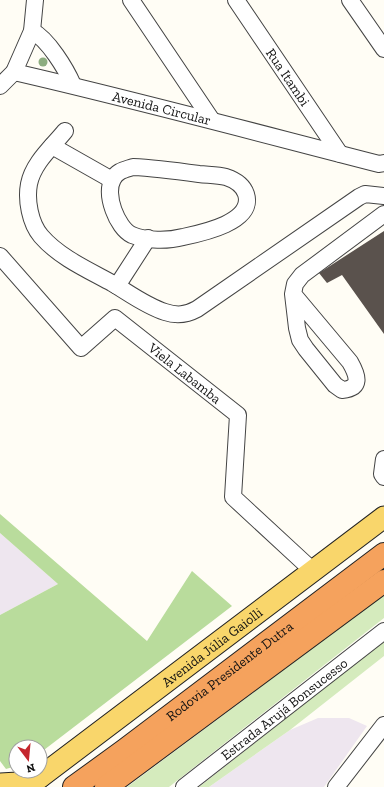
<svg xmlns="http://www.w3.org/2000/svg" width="384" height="787" font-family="'Zilla Slab',serif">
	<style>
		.industrial { fill: #eee6ef }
		.green { fill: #d5ebbd }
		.forest { fill: #b9dc9c }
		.building { fill: #5a524d }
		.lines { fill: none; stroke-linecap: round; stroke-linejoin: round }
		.minor-casing { stroke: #444; stroke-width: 18 }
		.major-casing { stroke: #222; stroke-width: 23 }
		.highway-casing { stroke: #222; stroke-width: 24 }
		.minor { stroke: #fff; stroke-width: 16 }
		.major { stroke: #f9d66b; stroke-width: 21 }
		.highway { stroke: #f5a25d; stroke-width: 22 }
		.tree { fill: #8dad7f }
		.labels { text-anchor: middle; stroke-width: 4; stroke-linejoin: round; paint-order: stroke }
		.street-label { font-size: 14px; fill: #111; stroke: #fff }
	</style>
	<rect width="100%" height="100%" fill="#fffdf5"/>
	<!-- industrial -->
	<path class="industrial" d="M0,533L58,584L0,615Z
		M318,718H349L367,726L324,787H209L290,730Z"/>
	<!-- green -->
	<path class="green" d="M384,595V618L169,787H127Z
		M384,641V656L290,730L209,787H199Z"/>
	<!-- forest -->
	<path class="forest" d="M0,514L147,641L192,571L232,606L40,753V747H16V766L6,769L0,761V615L58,584L0,533Z"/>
	<!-- building -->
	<path class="building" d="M384,231V334L342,275L327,283L319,273Z"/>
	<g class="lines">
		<!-- minor casing -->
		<g class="minor-casing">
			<g id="minor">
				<path d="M131,0L211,119"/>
				<path id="s1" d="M236,0L340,154"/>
				<path d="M350,0L384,49"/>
				<path d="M32,31C48,39 66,69 73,85"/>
				<path id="s2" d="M14,72C136,100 258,133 379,164L384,163"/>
				<path d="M0,86L14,72L32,31L35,0"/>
				<path d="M65,131C52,147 33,163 29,184C26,200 30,223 41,236C59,257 88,270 112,283C129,293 146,306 165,312C177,316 186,315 197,309L359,197L365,194L384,196"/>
				<path d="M52,146L112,180"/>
				<path d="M133,167C155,168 177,171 199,174C208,175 218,175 226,177C235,180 243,185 246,194C255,222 202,233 183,237C168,241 147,241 132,235C117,228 104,194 113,179C117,171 124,170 133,167Z"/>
				<path id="s3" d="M0,256L81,348L115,318L238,415L233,497L312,570"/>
				<path d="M117,286L148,238"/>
				<path d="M293,294L350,362C358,376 362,388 342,390L335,385L306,349L300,340L297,328L293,294L295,284L302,275L384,214"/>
				<path d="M384,459L382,474L384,477"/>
				<path id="s4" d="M184,787L384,631"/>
				<path d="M336,787L384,725"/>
			</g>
		</g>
		<!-- major casing -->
		<g class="major-casing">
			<g id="major">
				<path d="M0,784L18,783L40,777"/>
				<path id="s5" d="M27,787L384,517"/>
			</g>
		</g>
		<!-- highway casing -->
		<g class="highway-casing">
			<g id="highway">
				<path id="s6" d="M74,787L125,750L384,554"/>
				<path d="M106,787L384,581"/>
			</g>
		</g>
		<!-- minor -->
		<use href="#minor" class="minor"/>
		<!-- major -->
		<use href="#major" class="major"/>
		<!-- highway -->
		<use href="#highway" class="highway"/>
	</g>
	<!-- trees -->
	<circle class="tree" cx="43" cy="62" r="4.5"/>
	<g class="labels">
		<!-- street labels -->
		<g class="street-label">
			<text dy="5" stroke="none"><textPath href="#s1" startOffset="93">Rua Itambi</textPath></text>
			<text dy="5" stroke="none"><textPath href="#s2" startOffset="152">Avenida Circular</textPath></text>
			<text dy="5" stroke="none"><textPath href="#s3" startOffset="257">Viela Labamba</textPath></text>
			<text dy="5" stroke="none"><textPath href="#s5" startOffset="232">Avenida Júlia Gaiolli</textPath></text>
			<text dy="5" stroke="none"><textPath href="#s6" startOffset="194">Rodovia Presidente Dutra</textPath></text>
			<text dy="5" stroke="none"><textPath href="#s4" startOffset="127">Estrada Arujá Bonsucesso</textPath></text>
		</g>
	</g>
	<!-- north arrow -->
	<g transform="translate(28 759) rotate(164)"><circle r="19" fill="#ffffff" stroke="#a0a0a0"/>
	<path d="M0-3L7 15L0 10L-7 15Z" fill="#c4262e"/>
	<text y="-6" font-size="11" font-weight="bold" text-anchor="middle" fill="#111111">N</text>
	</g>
</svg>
